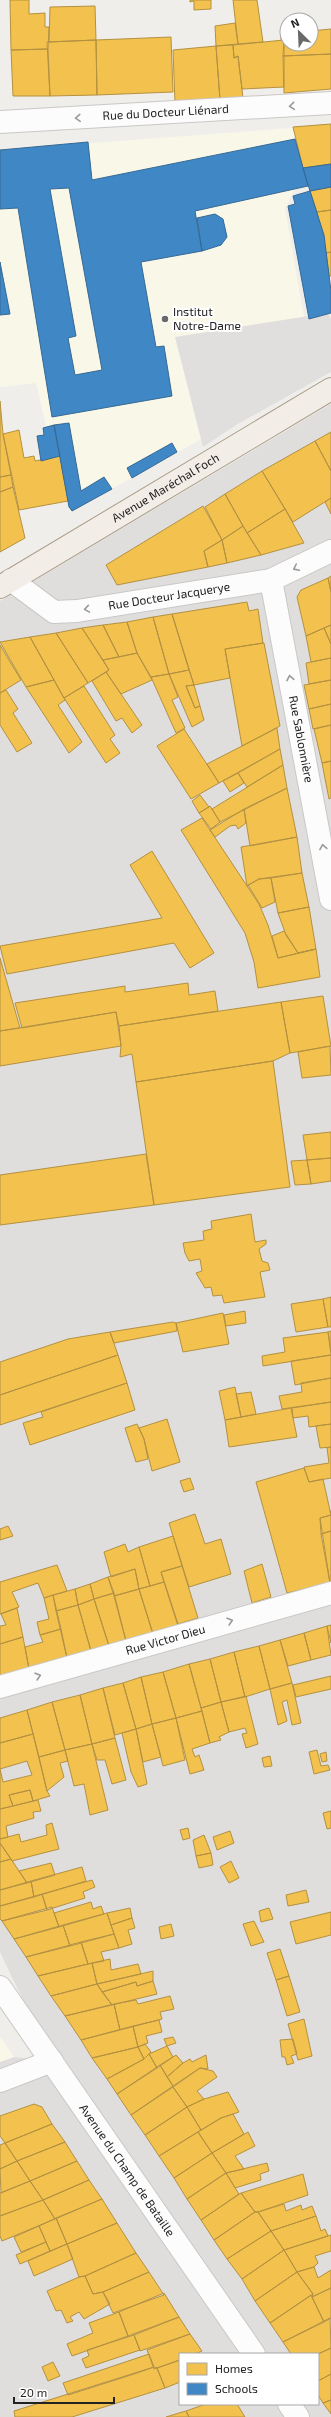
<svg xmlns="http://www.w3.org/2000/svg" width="331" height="2417" font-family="'Exo 2',sans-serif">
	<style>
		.residential { fill: #dfdedc; fill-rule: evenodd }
		.education { fill: #f8f7e8 }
		.parking { fill: #e0dfde }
		.homes { fill: #f2c14e; stroke: #b49141; fill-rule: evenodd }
		.schools { fill: #3f88c5; stroke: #366994; fill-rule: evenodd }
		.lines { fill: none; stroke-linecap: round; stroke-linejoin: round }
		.minor-casing { stroke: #c9c8c7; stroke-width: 24 }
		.major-casing { stroke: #a79c86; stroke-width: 24 }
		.minor { stroke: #fdfcfc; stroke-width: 22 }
		.major { stroke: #f3ede7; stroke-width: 22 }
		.oneway { stroke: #9a9a9a }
		.poi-dot { fill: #6a6968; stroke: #fff; stroke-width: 1.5 }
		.labels { text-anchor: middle; stroke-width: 4; stroke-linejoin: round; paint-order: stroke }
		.street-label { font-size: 12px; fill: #222; stroke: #fff }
		.poi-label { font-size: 12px; fill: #222; stroke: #fff; text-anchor: start }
	</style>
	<rect width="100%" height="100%" fill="#f0eeeb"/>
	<!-- residential -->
	<path class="residential" d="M331,404V2417H0V2062L14,2057L52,2061L0,1952V601ZM180,2354H318V2404H180Z"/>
	<!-- education -->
	<path class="education" d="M331,125L303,168L307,187L294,190L285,209L304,317L331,367L70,512L53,425L46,426L36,383L0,387V150Z
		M0,2036L14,2057L0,2062Z"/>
	<!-- parking -->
	<path class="parking" d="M328,313L331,319V372L236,425L203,447L175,337Z"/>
	<!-- homes -->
	<path class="homes" d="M10,0H29V14L45,13V27H49L48,49L11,50Z
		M190,0H211V9L194,10V1L190,2Z
		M233,0H257L263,42L238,44Z
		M95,6L96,40L49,42L50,7Z
		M235,23L238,44L216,46L215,26Z
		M331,29V54L283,56L284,40H281V32H287V44H311V31Z
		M171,37L173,92L97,95L96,40Z
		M96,40L97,95L50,96L47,42Z
		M284,40V87L242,89L238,56L234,58L233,45Z
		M233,45L234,58L238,56L243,98L220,100L216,46Z
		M216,46L220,100L175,103L173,50Z
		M48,49L50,96H13L11,50Z
		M331,54V89L284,93L283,56Z
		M331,124V164L303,168L293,127Z
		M331,187V210L317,212L310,191Z
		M331,210V252L326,253L317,212Z
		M331,252V276H329L326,253Z
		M0,401L3,434L11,475L0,477Z
		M19,430L24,458L34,456L35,461L60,456L68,501L19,510L3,434Z
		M331,432V471L315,441Z
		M315,441L331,471V498L293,522L262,471Z
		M262,471L285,509L247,533L225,494Z
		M11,475L13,487L0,492V477Z
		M13,487L25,538L0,552V492Z
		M225,494L243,526L222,540L205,507Z
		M331,498V514L325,502Z
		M203,506L222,540L204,551L208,567L117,585L106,565Z
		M285,509L304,543L261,555L247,533Z
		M243,526L261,555L227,563L222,540Z
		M222,540L227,563L208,567L204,551Z
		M331,576V592L328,578Z
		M328,578L331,592V625L306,636L297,597L301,590Z
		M247,602L249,611L258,609L263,643L225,649L230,678L194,685L172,614Z
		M172,614L189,670L169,674L153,617Z
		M153,617L169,674L151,677L137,653L127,622Z
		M127,622L137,653L119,657L103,625Z
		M103,625L119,657L103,660L82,628Z
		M331,625V644L324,628Z
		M82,628L109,670L88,683L56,633Z
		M324,628L331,644V658L311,662L306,636Z
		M56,633L88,683L64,698L30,637Z
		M30,637L54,680L26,687L0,642Z
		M264,643L280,726L242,746L225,649Z
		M0,645L21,680L0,693Z
		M137,653L152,680L121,694L106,672L109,670L103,660Z
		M331,658V680L309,684L306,663Z
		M189,670L194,685L186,686L195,708L200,706L204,720L192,727L169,674Z
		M106,672L142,725L132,733L122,718L116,721L92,681Z
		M169,674L178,697L172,700L185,728L176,733L151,677Z
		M54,680L65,700L58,705L82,742L69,753L26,687Z
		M331,680V704L309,709L304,685Z
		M194,685L200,706L195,708L186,686Z
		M84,686L115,735L110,739L120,753L106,763L64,698Z
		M6,690L18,709L13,713L32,743L17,752L0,725V693Z
		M331,704V725L313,729L309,709Z
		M331,725V761L322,763L314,729Z
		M277,728L280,749L219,783L207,764Z
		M184,729L219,783L191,799L157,746Z
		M280,749L283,765L247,787L238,773Z
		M331,761V798L329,799L322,763Z
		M283,765L287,788L220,822L212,809Z
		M238,773L244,783L230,792L223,781Z
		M287,788L297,837L250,846L244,809Z
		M200,795L209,807L199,813L192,801Z
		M210,806L220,822L211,829L199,813Z
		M244,809L246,823L238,829L236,825L230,826L215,837L210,830Z
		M202,818L259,904L268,925L278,958L316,949L320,977L258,988L254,962L245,933L181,830Z
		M297,837L302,873L259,879L247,886L241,847Z
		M152,851L214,953L190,968L174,943L7,974L0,946L162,918L130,865Z
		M302,873L309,907L278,913L271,878Z
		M271,878L275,902L262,908L248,885L259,879Z
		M309,907L316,949L298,953L286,935L278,913Z
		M284,931L298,953L316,949L278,958L272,936Z
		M0,958L20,1028L0,1031Z
		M188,983L189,995L215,991L218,1011L119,1026L116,1012L22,1028L15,1003L125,986V992Z
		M323,996L331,1046L290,1053L281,1002Z
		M281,1002L290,1053L273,1061L136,1082L132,1054L120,1057L121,1046L119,1026Z
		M116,1012L121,1046L0,1066V1031Z
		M330,1046L331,1075L302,1078L298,1052Z
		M273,1061L290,1187L154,1205L136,1082Z
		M331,1132V1158L307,1160L303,1135Z
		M146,1154L154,1205L0,1225V1175Z
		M331,1158V1181L311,1184L307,1160Z
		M307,1160L311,1184L295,1185L291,1161Z
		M251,1214L255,1242L266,1240V1244L259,1249L262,1261L268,1263L270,1270L260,1272L265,1297L224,1303L222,1295L213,1296L211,1287L205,1288L196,1273L202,1271L200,1259L189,1261L185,1253L183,1243L204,1240L203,1231L212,1229L211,1221Z
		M331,1297V1327H328L323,1299Z
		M323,1299L328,1327L296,1332L291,1304Z
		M245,1311L246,1323L226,1326L224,1315Z
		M223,1313L229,1344L183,1352L176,1323Z
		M173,1322L176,1323L177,1331L114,1343L110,1332Z
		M331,1331V1350L328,1332Z
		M110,1332L118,1355L0,1395V1362L68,1339Z
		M328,1332L331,1355L263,1366L262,1356L285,1352L283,1338Z
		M118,1355L127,1383L0,1425V1395Z
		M331,1355V1378L295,1385L291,1361Z
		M331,1378V1402L282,1409L279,1396L302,1392L301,1383Z
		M127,1383L135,1410L30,1445L23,1423L43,1417L41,1412Z
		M235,1387L241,1417L225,1420L219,1391Z
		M251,1392L256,1414L241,1417L236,1394Z
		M331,1402V1424L309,1427L308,1416L293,1418L292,1408Z
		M291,1408L297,1437L229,1447L225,1420Z
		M167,1419L180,1462L152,1471L144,1439L139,1428Z
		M137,1424L144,1439L148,1459L136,1462L125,1428Z
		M331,1424V1447L320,1448L316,1426Z
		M331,1447V1478L309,1482L304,1467L329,1463L327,1448Z
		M304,1468L309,1482L323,1479L331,1515L320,1518L330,1583L287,1593L256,1482Z
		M190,1478L194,1489L184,1492L180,1481Z
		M330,1511H331V1531L321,1534L320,1518L331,1515Z
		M195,1514L205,1544L221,1539L231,1574L189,1587L169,1523Z
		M8,1526L13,1536L0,1540V1529Z
		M331,1531V1582L330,1583L321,1534Z
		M173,1536L182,1566L161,1572L164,1582L150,1586L139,1547Z
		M125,1544L128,1552L139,1547L150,1586L139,1589L135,1569L111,1577L104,1552Z
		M262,1564L271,1597L252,1603L244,1571Z
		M57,1565L67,1591L44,1598L38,1583L12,1592L19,1607L0,1614V1582Z
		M182,1566L198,1618L178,1624L161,1572Z
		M135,1569L139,1589L114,1596L108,1577Z
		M108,1577L114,1593L94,1599L90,1584Z
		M164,1582L178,1626L153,1634L139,1589Z
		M90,1584L94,1599L78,1605L75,1589Z
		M75,1589L78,1605L56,1611L53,1595Z
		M139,1589L153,1634L126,1641L114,1596Z
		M114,1593L126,1641L109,1646L94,1599Z
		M53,1595L61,1629L40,1635L37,1622L49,1619L44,1598Z
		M94,1599L109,1646L91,1651L78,1605Z
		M78,1605L91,1651L67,1658L56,1611Z
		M17,1608L23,1637L0,1644V1626L6,1625L1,1614Z
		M331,1625V1643L327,1626Z
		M327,1626L331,1655L311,1660L304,1633Z
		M61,1629L67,1658L29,1669L25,1647L43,1642L40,1635Z
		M304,1633L311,1660L288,1666L280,1640Z
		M23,1637L29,1669L0,1677V1644Z
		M280,1640L292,1683L270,1689L259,1646Z
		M259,1646L270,1689L245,1697L234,1652Z
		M234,1652L245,1697L221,1702L210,1659Z
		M210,1659L221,1702L201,1708L189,1664Z
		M189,1664L202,1711L176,1718L163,1672Z
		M163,1672L176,1718L152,1724L141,1677Z
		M331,1676V1689L296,1697L293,1685Z
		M141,1677L152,1724L136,1729L123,1683Z
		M123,1683L136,1729L115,1735L103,1688Z
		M292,1683L301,1723L292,1725L287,1700L282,1702L287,1721L278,1725L270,1689Z
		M103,1688L115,1738L92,1744L80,1695Z
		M80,1695L92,1744L65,1750L52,1702Z
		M246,1696L258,1744L246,1748L242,1734L247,1733L245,1728L229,1732L221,1702Z
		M52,1702L65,1750L39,1757L27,1710Z
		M221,1702L229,1732L219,1737L221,1740L210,1743L201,1708Z
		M27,1710L33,1734L0,1743V1718Z
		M202,1711L210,1743L192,1749L195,1757L199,1755L204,1770L190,1774L176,1718Z
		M176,1718L185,1760L163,1766L152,1724Z
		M152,1724L161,1757L143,1762L136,1729Z
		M136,1729L147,1784L138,1787L131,1772L122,1733Z
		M33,1734L47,1791L50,1796L33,1801L30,1790L9,1795L13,1806L0,1809V1743ZM27,1761L32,1775L3,1782L0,1769Z
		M115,1738L126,1780L112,1784L105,1760H97L92,1744Z
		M92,1744L108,1810L90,1815L84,1784L74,1786L65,1750Z
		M65,1750L68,1761L60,1763L64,1777L47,1791L39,1757Z
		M317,1750L321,1766L328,1765L330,1770L314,1774L309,1752Z
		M326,1752L327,1761L322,1762L320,1754Z
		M270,1756L272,1766L264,1767L262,1758Z
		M30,1790L33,1801L13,1806L9,1795Z
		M38,1800L41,1811L33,1812L34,1818L6,1826L8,1837L0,1839V1809Z
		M331,1811V1828L327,1829L323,1813Z
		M52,1823L59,1849L12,1861L0,1843V1839L19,1834L21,1842L47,1835L46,1825Z
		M188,1828L190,1838L183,1840L180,1830Z
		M230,1831L234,1843L217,1850L213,1837Z
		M204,1835L211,1853L196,1856L193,1840Z
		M0,1843L11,1859L0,1862Z
		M211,1853L213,1865L199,1868L196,1856Z
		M11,1859L27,1883L0,1890V1862Z
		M231,1861L239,1878L229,1883L220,1867Z
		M51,1863L55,1875L27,1883L19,1871Z
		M82,1867L86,1881L34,1897L31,1881Z
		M92,1880L95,1887L83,1892L85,1898L47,1910L42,1894Z
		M31,1881L34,1897L0,1906V1890Z
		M306,1890L309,1902L288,1906L286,1895Z
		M42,1894L47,1910L2,1921L0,1919V1906Z
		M91,1902L93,1909L101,1906L104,1914L59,1927L54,1913Z
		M52,1907L59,1927L14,1939L2,1921Z
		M130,1908L132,1918L111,1925L107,1913Z
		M269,1908L273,1919L261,1922L259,1911Z
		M331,1912V1935L296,1944L290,1922Z
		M107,1913L114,1934L70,1946L63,1925Z
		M132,1918L135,1928L128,1930L132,1944L119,1948L111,1925Z
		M254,1921L264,1942L251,1946L243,1924Z
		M171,1924L174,1936L161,1939L159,1927Z
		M63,1925L70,1946L26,1957L14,1939Z
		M114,1934L119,1948L101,1952L104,1961L88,1964L81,1942Z
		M81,1942L88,1964L38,1976L26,1957Z
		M280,1949L289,1976L276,1980L267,1953Z
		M110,1959L111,1970L138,1964L141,1974L97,1984L92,1963Z
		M92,1963L97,1984L51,1996L38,1976Z
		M153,1971V1981L137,1986L136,1982L102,1992L97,1984Z
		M289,1976L300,2012L287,2016L276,1980Z
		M153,1981L157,1994L112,2005L102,1992L136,1982L137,1986Z
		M97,1984L112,2005L65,2016L51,1996Z
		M170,1996L174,2009L160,2012L162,2019L120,2030L114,2004L136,2000L138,2004Z
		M114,2004L120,2030L81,2040L65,2016Z
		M304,2019L312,2056L298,2060L288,2024Z
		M159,2020L162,2032L146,2036L148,2043L138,2047L133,2026Z
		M133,2026L138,2047L92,2058L81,2040Z
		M173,2037L176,2043L167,2046L164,2039Z
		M293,2039L297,2054L291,2056L294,2063L287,2065L285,2057H282L280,2040Z
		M145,2044L151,2052L144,2059L138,2047Z
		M167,2046L173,2057L157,2068L149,2054Z
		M138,2047L144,2059L107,2079L92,2058Z
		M149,2054L157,2068L117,2094L107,2079L144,2059Z
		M176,2055L183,2063L167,2077L160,2065Z
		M206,2055L208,2069L200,2068L173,2086L167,2077L183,2063L190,2059L192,2062Z
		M160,2065L173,2086L131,2115L117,2094Z
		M200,2068L213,2071L217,2077L197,2091L204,2099L187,2107L173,2087Z
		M173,2087L187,2107L145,2135L131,2115Z
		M228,2092L239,2112L221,2118L201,2130L187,2107L204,2099Z
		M34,2104L42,2107L52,2124L5,2143L0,2136V2116Z
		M187,2107L201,2130L159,2156L145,2135Z
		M233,2114L244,2134L212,2153L198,2132L221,2118Z
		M52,2124L65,2142L17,2161L5,2143Z
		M198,2132L212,2153L174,2178L159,2156Z
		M248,2132L255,2146L235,2156L244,2169L226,2173L212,2153Z
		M65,2142L77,2161L30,2181L17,2161Z
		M5,2143L17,2161L0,2169V2145Z
		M212,2153L226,2173L187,2199L174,2178Z
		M17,2161L30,2181L1,2193L0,2169Z
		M77,2161L89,2180L43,2200L30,2181Z
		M267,2163L269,2171L260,2174L261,2180L235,2188L226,2173Z
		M226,2173L239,2194L201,2220L187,2199Z
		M303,2174L308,2195L258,2212H255L241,2193Z
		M89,2180L102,2199L55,2219L43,2200Z
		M30,2181L43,2200L0,2216V2193Z
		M241,2193L255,2212L214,2240L201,2220Z
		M102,2199L117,2223L67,2244L56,2218Z
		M43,2200L55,2219L2,2241L0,2236V2216Z
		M284,2204L286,2211L301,2205L302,2210L312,2206L316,2216L271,2231L258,2212Z
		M255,2212H258L271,2231L227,2259L214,2240Z
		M316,2216L321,2231L325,2229L328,2236L284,2250L271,2231Z
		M56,2218L67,2244L50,2251L39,2226Z
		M117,2223L136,2253L85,2276L79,2277L67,2244Z
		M39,2226L46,2242L21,2252L14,2237Z
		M271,2231L284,2250L242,2279L227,2259Z
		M331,2235V2251L315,2256L318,2263L314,2267L297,2272L284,2250Z
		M46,2242L50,2251L20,2264L16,2255Z
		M67,2244L73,2259L34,2276L28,2261Z
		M284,2250L297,2272L255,2301L242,2279Z
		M136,2253L149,2272L103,2292L93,2294L85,2276Z
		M314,2267L318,2278L331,2270V2288L312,2297L313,2294L297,2272Z
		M149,2272L164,2295L113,2313L103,2292Z
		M297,2272L313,2294L270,2323L255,2301Z
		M85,2276L93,2294L103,2292L110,2304L84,2319L79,2312L70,2317L73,2321L67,2323L61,2310L56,2311L47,2291L79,2277Z
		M331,2288V2318L324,2322L312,2297Z
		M164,2293L179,2317L128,2336L119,2312Z
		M311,2295L324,2322L283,2342L270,2323Z
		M119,2312L128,2336L72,2356L67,2344L93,2333L89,2323Z
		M179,2317L190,2334L140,2351L134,2335Z
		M330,2318L331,2348L318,2354H291L283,2342Z
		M190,2334L202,2351L195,2354H180V2360L154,2369L147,2350Z
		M134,2335L140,2350L86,2368L82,2359L89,2356L87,2350Z
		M331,2348V2374L318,2381V2354Z
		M149,2354L154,2367L134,2374L68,2395L63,2383Z
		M180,2360V2382L165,2388L157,2368Z
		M53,2362L60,2376L48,2381L42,2367Z
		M154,2367L157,2368L165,2388L72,2417H15L14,2411Z
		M331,2374V2400L323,2403L318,2395V2381Z
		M331,2400V2414L323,2403Z
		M206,2404H237L245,2417H189L186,2411Z
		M186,2411L189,2417H166L179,2413Z"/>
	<!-- schools -->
	<path class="schools" d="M295,139L308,186L195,211L202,251L141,262L156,347L164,346L172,396L52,417L18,208L0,209V150L88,142L92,180ZM69,188L102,370L75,375L68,338L76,336L50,189Z
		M331,164V187L310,191L303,168Z
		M310,191L324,235L331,291V313L309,319L288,206L295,204L293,196Z
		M215,214L223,219L227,237L221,245L202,251L197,218Z
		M0,262L10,314L0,315Z
		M69,423L81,491L104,477L112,489L72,511L69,507L54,425Z
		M54,425L60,456L41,461L37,436L44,435L43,428Z
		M172,443L177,452L132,478L127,468Z"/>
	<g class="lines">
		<!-- minor casing -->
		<g class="minor-casing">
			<g id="minor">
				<path id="s1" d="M0,122L331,103"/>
				<path id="s2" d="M11,580L54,612L77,611L271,580L331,551"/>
				<path id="s3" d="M271,580L331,899"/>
				<path id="s4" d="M0,1687L331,1593"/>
				<path id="s5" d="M0,1987L254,2354"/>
				<path d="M0,2081L52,2061"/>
				<path d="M289,2404L298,2417"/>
			</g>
		</g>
		<!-- major casing -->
		<g class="major-casing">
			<g id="major">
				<path id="s6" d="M0,587L331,389"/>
			</g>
		</g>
		<!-- minor -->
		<use href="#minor" class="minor"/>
		<!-- major -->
		<use href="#major" class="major"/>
	</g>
	<!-- one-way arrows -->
	<defs><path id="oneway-chevron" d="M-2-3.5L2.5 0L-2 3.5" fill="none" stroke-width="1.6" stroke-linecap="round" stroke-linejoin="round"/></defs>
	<g class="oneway">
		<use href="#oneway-chevron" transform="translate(292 106) rotate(175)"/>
		<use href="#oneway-chevron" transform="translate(78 118) rotate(177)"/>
		<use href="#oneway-chevron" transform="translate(296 568) rotate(154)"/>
		<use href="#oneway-chevron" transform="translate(87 609) rotate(171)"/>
		<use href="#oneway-chevron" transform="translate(290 678) rotate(-101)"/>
		<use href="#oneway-chevron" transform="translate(323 847) rotate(-100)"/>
		<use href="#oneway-chevron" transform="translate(230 1621) rotate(-16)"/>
		<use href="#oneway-chevron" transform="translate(38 1676) rotate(-16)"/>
	</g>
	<!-- markers -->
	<circle class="poi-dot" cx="165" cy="319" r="4"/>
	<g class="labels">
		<!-- street labels -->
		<g class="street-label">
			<text dy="4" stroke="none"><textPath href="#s1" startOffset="166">Rue du Docteur Liénard</textPath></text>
			<text dy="4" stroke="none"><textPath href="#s6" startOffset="193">Avenue Maréchal Foch</textPath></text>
			<text dy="4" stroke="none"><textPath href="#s2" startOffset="170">Rue Docteur Jacquerye</textPath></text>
			<text dy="4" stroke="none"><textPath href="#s3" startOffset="162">Rue Sablonnière</textPath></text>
			<text dy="4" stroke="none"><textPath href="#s4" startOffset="172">Rue Victor Dieu</textPath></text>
			<text dy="4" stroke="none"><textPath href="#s5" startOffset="223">Avenue du Champ de Bataille</textPath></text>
		</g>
		<!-- poi labels -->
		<g class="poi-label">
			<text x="173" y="316">Institut<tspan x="173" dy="14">Notre-Dame</tspan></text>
		</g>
	</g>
	<!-- legend -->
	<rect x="179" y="2353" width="140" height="52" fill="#ffffff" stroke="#a7a7a7"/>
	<rect x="187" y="2363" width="20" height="12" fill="#f2c14e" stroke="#a7a7a7"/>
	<text x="215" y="2373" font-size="12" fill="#222222">Homes</text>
	<rect x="187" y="2383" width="20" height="12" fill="#3f88c5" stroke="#a7a7a7"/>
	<text x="215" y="2393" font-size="12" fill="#222222">Schools</text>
	<!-- north arrow -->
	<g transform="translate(299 32) rotate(336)"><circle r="19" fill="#ffffff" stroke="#a7a7a7"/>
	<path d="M0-3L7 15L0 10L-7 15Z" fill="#6a6968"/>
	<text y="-6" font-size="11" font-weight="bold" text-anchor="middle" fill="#222222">N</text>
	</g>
	<!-- scale -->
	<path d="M14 2397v6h100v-6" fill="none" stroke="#222222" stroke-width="2"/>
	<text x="20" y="2397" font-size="12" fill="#222222" stroke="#ffffff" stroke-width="3" paint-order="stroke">20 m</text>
</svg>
